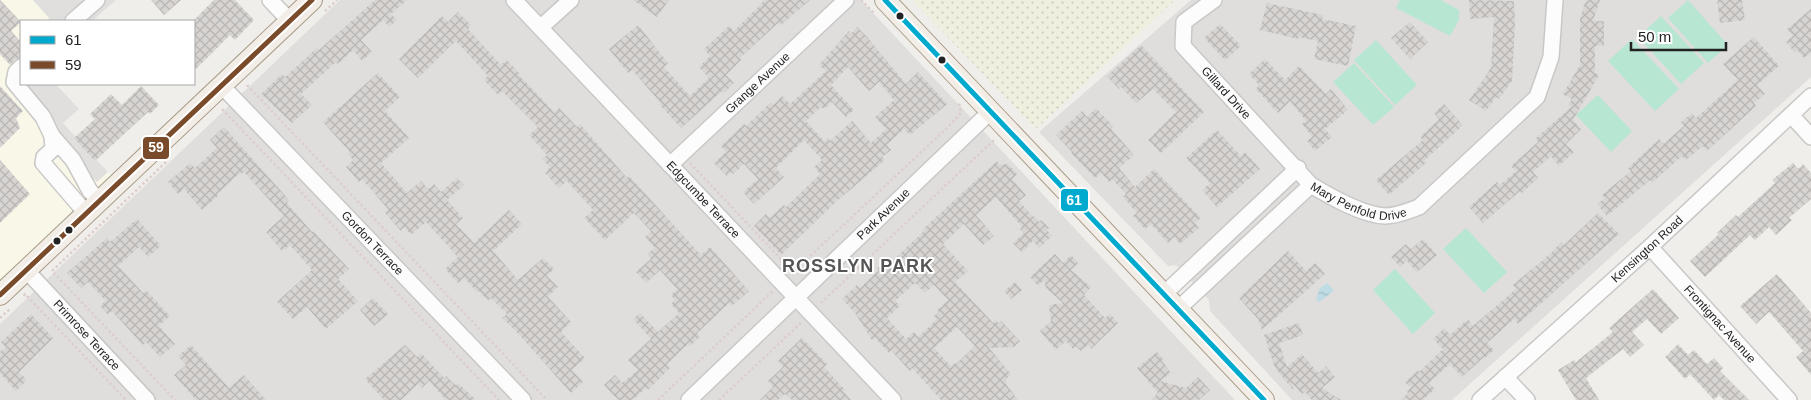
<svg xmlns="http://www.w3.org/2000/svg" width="1811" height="400" font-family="Helvetica,sans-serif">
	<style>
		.residential { fill: #dfdedc }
		.education { fill: #f8f7e8 }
		.farmland { fill: url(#farmland-dots) }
		.pitch { fill: #b7e6d2 }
		.parking { fill: #e0dfde }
		.water { fill: url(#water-ripples) }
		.building { fill: url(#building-cross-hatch); fill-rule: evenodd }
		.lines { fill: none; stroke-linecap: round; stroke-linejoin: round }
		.minor-casing { stroke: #c9c8c7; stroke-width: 18 }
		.major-casing { stroke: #a79c86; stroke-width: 22 }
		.path { stroke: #dccecd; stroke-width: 2.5; stroke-dasharray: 2.5 2.5; stroke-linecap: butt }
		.minor { stroke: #fdfcfc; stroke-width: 15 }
		.major { stroke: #f3ede7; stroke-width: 20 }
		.bus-1-casing { stroke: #fff; stroke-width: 9 }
		.bus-2-casing { stroke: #fff; stroke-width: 9 }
		.bus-1 { stroke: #00a9ce; stroke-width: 5 }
		.bus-2 { stroke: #7a4b2a; stroke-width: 5 }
		.bus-dot { fill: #222; stroke: #fff; stroke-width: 2 }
		.labels { text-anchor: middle; stroke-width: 4; stroke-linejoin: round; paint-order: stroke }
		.street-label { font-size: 12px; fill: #222; stroke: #fff }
		.district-label { font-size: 18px; font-weight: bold; letter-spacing: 1px; fill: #555; stroke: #fff }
		.line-badge { stroke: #fff; stroke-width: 2 }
		.badge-label { font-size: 14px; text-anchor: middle; font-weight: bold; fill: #fff }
	</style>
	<defs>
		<pattern id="farmland-dots" width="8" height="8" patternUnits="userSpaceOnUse" patternTransform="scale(1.25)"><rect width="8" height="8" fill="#efefdf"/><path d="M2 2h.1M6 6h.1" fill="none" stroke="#cdcdbf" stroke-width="1.8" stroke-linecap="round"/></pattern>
		<pattern id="water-ripples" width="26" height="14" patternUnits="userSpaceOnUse" patternTransform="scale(1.25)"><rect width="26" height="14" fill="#bfdbe3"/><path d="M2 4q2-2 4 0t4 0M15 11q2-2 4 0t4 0" fill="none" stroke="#a4bcc2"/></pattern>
		<pattern id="building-cross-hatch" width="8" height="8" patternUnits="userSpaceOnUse" patternTransform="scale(1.25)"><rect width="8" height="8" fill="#d7d4d2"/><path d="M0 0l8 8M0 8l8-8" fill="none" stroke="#b8b6b4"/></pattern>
	</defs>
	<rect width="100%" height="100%" fill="#f0eeeb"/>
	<!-- residential -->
	<path class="residential" d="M340,0H861L1235,400H0V324Z
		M1191,0H1811V77L1452,400H1292L1210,311L1209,300L1176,265L1168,266L1039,132Z"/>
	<!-- education -->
	<path class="education" d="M0,0H116L92,21H21V84H57L79,109L63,123L112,176L0,280Z"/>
	<!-- farmland -->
	<path class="farmland" d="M912,0H1175L1036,129Z"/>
	<!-- pitch -->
	<path class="pitch" d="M1400,0H1441L1459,10V20L1450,36L1396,8Z
		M1688,0L1728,45L1708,63L1668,18Z
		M1661,16L1704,63L1681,84L1638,37Z
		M1632,39L1679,89L1655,111L1608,61Z
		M1376,40L1417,85L1395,105L1354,60Z
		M1354,63L1394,107L1373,125L1333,82Z
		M1598,95L1632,131L1611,152L1576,115Z
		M1466,228L1507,272L1484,293L1443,249Z
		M1395,269L1435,313L1413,334L1373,290Z"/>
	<!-- parking -->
	<path class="parking" d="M33,0H116L92,21H48L49,18Z
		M22,84H56L79,109L63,123L108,172L97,182L55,136Z"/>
	<!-- water -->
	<path class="water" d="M1327,283L1334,291L1319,302L1316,299L1320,288Z"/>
	<!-- building -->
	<path class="building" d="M0,0L21,22L11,31L21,42V58L15,60L10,65L0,54Z
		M151,0H181L164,15Z
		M214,0H235L254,20L235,40L230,35L194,71V20Z
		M375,0H407L391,14L397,20L389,27L383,20L361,40L372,52L362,61L353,50L338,64L336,62L301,94L312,105L292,123L261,94L282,74L285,77L317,48L319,50Z
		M633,0H669L657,17Z
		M765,0H810L781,25L778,23L740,58L741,60L726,75L734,83L724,93L722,91L681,128L659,104L661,103L632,70L628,73L609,49L638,25L668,63L664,67L690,96L709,78L699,67L710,56L704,49L729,26L734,31Z
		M1469,0L1514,1L1515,23L1512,81L1499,99L1496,97L1486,111L1469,100L1491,68L1494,17L1470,19Z
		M1586,0H1600L1593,21H1604V46H1595V73L1599,75L1573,120L1581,129L1566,144L1574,152L1559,166L1551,156L1533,172L1538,178L1522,193L1520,191L1483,223L1469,207L1497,182L1500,185L1516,171L1511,166L1538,142L1535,139L1571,107L1568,105L1572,99L1563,94L1580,65V18Z
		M1717,0H1742L1745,20L1720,23Z
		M1267,3L1323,15L1322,19L1356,26L1348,66L1314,59L1318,41L1299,37L1298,39L1260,30Z
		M1811,9V53L1804,58L1797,50L1795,53L1786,42L1793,36L1787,29Z
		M458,12L471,25L468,29L501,65L507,60L520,74L519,75L554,112L559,108L577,127L580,124L627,178L629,176L701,255L710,247L749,291L732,306L729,303L710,321L697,333L700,337L690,346L688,344L667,364L670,368L648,390L646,388L633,400H618L604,385L615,375L622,383L638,370L628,360L651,339L633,319L640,313L658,332L679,313L671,304L675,300L671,295L677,289L660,270L646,283L636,272L651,259L647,254L655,248L645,237L651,231L634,213L605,240L584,218L593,210L567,181L559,188L545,173L550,167L542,159L547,155L529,135L538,127L502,91L498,95L484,80L488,76L456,41L418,78L399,59L442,16L448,22Z
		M1410,22L1428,42L1410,59L1391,38Z
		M1220,24L1241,46L1225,60L1204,38Z
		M857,27L867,37L906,84L918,72L947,104L910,135L904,129L887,145L891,150L882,157L885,160L837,201L781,255L754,226L766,214L770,218L784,205L786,207L820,174L814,167L822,160L804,140L776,168L784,177L754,204L743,192L758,179L744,164L733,174L731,172L727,176L714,163L726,152L721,146L744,124L746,126L771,102L773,105L782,96L790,104L826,71L819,65L849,31L852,33ZM848,67L869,91L879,82L894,100L875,117L886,129L871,143L852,121L830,141L828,138L824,141L806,121L821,107L824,109L832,102L846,117L854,110L831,85Z
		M1754,37L1779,66L1757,85L1765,94L1754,103L1756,106L1707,151L1703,146L1686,160L1682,156L1653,182L1650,180L1607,216L1597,204L1605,198L1602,195L1631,171L1628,168L1659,139L1663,144L1684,126L1681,122L1692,113L1696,118L1738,80L1723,64Z
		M1141,45L1204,112L1161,153L1148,140L1176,112L1153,89L1136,103L1121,87L1119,89L1107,76Z
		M1265,59L1285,80L1299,66L1326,94L1331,89L1348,110L1325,129L1332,137L1315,151L1307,141L1312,137L1302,124L1306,121L1290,101L1278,113L1256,89L1259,85L1249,74Z
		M378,73L400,97L385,111L409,138L381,163L407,193L421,181L428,189L434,184L441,192L457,178L464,185L447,200L463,218L456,224L474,243L509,210L522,224L493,251L518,280L543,258L554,269L547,276L558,287L548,297L571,322L561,332L585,358L572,370L583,382L571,393L514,329L502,318L507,314L491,298L488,301L479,291L477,292L464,278L458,283L445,269L458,257L426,222L411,235L404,227L401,231L385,213L388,209L362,179L359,182L346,167L353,160L348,154L350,152L323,122Z
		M0,86L23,111L16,118L20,128L0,148Z
		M141,86L159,105L150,114L148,112L95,161L74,138L95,119L90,114L111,94L122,105Z
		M1444,104L1463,125L1424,161L1426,163L1389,195L1376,180L1423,140L1420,137L1439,119L1434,113Z
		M1096,108L1113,126L1111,129L1134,155L1119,168L1135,187L1154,169L1201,218L1195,223L1199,228L1180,244L1174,237L1168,243L1151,224L1145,229L1133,216L1137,213L1123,197L1126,194L1112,179L1109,182L1101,173L1095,178L1071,153L1072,152L1056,135L1082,111L1087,117Z
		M224,127L289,200L287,203L312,232L313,231L349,269L338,279L358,301L326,329L307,307L293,319L277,302L312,270L290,245L282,251L266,232L284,216L244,172L241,174L240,173L217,194L219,195L202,210L184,189L178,194L168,182L190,163L195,168L217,148L210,140Z
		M1217,130L1241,156L1245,152L1260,169L1217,207L1202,190L1210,183L1186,158Z
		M0,160L30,194L0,223Z
		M997,161L1000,165L1008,164L1017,174L1012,179L1026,195L1019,201L1033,217L1034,216L1039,222L1041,220L1049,228L1047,230L1052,236L1039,248L1033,241L1022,252L1013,243L1024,233L1020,229L1022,227L996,197L976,215L994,236L983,245L964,224L943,244L968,271L955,282L993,323L996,320L998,323L1001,321L1020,341L1014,347L989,348L1011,374L1006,379L1007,381L1005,383L1018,400H941L912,368L910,371L891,350L889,353L875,338L872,340L855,313L842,299L857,285L860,288L879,270L877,268L889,258L892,261L924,231L923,229ZM915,283L925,293L934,285L948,300L937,310L939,312L934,316L937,319L918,337L914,332L906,339L887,318L900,306L895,301ZM957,327L975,346L956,364L955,363L951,366L934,348Z
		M1793,163L1798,169L1803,164L1811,173V199L1789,218L1792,220L1776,235L1769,227L1755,240L1750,235L1705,277L1690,261L1719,234L1717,233L1736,215L1738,217L1775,183L1772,180Z
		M1598,213L1619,234L1518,324L1514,319L1487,343L1494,350L1485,358L1484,357L1462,377L1450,364L1429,383L1435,389L1423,400H1401L1408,393L1407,391L1411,388L1405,382L1418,370L1419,372L1443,349L1433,339L1444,328L1450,335L1468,319L1473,326L1516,289L1513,285L1551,253L1561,242L1564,245Z
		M137,219L161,246L148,257L139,247L118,266L143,293L146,290L170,316L159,326L175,344L160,357L146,342L143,345L112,311L108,315L100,306L106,301L88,282L81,288L67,273L107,238L110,242Z
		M1423,239L1437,255L1417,272L1407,261L1400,267L1391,257L1406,244L1411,249Z
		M1288,251L1306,271L1315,263L1325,274L1262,330L1258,319L1239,298Z
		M1055,254L1063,263L1071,255L1078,263L1071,270L1091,287L1084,295L1105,318L1110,314L1118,323L1091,349L1088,345L1081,351L1076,346L1073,349L1066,341L1056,350L1040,331L1051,321L1049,305L1063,303L1046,288L1044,280L1038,286L1030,277Z
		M1777,274L1811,313V375L1796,357L1803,351L1769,312L1756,324L1740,306Z
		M1015,282L1022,290L1011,299L1004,291Z
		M1653,289L1679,318L1661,334L1647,319L1632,332L1644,345L1630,357L1623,349L1586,378L1599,400H1576L1558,370L1574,360L1576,362L1613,332L1609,328Z
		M373,298L388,314L374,326L360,310Z
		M31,314L53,338L19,372L27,380L16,391L0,373V352L6,347L1,342Z
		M1299,323L1303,335L1279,343L1287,367L1302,354L1318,373L1326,366L1335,377L1322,388L1341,400H1312L1305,392L1302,394L1292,383L1294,391L1275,368L1264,335Z
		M802,338L827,364L824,367L845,390L843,391L851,400H792L785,394L778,400H760L773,387L768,381L783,367L778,361Z
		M1678,344L1688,355L1694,350L1707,364L1714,358L1723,368L1720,371L1749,400H1724L1719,395L1714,400L1690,374L1685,379L1665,357Z
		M191,345L229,388L244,375L266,400H196L174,375L186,365L178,356Z
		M405,345L417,357L421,353L444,378L446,376L455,385L459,384L476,400H446L429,381L422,388L418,384L401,400H384L365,379Z
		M1157,352L1164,360L1162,361L1171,373L1160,381L1186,388L1198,377L1210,390L1199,400H1151L1158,393L1137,368Z"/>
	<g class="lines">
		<!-- minor casing -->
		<g class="minor-casing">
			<g id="minor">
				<path d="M270,0L290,21"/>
				<path id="s1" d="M514,0L893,400"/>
				<path id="s2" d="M1214,0L1184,22L1183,46L1311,185C1331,197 1362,215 1385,216C1397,216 1408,211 1419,207L1537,97L1551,57L1555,0"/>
				<path d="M73,21L97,0"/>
				<path d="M541,27L571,0"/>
				<path d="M21,67L16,72L14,82L43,117L52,136L73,160L90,191L100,201"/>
				<path id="s3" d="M221,85L523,400"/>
				<path d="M1791,115L1811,137"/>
				<path d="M52,136L53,149L44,157L43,163L86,213"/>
				<path id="s4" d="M670,165L846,0"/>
				<path id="s5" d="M1650,247L1789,400"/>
				<path id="s6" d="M26,270L147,400"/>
				<path d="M1164,294L1298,168"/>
				<path d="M1178,309L1311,185"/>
				<path d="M1505,377L1527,400"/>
				<path id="s7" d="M689,400L991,111"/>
				<path id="s8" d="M1480,400L1650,247L1811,96"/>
			</g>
		</g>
		<!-- major casing -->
		<g class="major-casing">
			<path id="major" d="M885,0L1264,400
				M0,295L312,0"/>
		</g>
		<!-- path -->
		<path class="path" d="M861,0L874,13
			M325,11L337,0
			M247,85L547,400
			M222,109L499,400
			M166,162L52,271L175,400
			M690,163L793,272
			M792,273L946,129L961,113L959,103
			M24,296L25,294L126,400
			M821,303L994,140
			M0,318L11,308
			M658,400L773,291
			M719,400L801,323"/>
		<!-- minor -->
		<use href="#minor" class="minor"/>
		<!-- major -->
		<use href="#major" class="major"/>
		<!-- bus-1 casing -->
		<g class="bus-1-casing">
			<path id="bus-1" d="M885,0L1264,400"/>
		</g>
		<!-- bus-2 casing -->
		<g class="bus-2-casing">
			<path id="bus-2" d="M0,295L312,0"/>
		</g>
		<!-- bus-1 -->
		<use href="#bus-1" class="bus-1"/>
		<!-- bus-2 -->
		<use href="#bus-2" class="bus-2"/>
	</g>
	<!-- markers -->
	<g class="bus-dot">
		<circle cx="900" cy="16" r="4.5"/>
		<circle cx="942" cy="60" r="4.5"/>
		<circle cx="69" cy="230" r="4.5"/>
		<circle cx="57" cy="241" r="4.5"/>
	</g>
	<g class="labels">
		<!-- street labels -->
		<g class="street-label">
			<text dy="4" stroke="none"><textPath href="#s4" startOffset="120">Grange Avenue</textPath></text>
			<text dy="4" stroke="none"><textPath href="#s2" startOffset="125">Gillard Drive</textPath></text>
			<text dy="4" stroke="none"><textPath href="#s2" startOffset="302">Mary Penfold Drive</textPath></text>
			<text dy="4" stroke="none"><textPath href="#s1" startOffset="275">Edgcumbe Terrace</textPath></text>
			<text dy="4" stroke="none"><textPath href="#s7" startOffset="269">Park Avenue</textPath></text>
			<text dy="4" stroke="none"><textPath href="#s3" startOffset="219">Gordon Terrace</textPath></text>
			<text dy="4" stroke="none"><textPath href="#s8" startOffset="225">Kensington Road</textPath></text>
			<text dy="4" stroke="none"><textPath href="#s5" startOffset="104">Frontignac Avenue</textPath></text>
			<text dy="4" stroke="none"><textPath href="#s6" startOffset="89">Primrose Terrace</textPath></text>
		</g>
		<!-- district labels -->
		<g class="district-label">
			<text x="858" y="272">ROSSLYN PARK</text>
		</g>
	</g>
	<g class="line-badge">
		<rect x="142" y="136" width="28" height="24" rx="5" fill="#7a4b2a"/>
		<rect x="1060" y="188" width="29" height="24" rx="5" fill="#00a9ce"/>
	</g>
	<g class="badge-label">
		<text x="156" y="152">59</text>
		<text x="1074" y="205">61</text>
	</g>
	<!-- legend -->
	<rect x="20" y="20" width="175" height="65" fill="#ffffff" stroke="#a7a7a7"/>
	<rect x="30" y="36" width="25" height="8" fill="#00a9ce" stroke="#a7a7a7"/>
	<text x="65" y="45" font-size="15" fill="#222222">61</text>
	<rect x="30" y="61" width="25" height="8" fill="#7a4b2a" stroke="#a7a7a7"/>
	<text x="65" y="70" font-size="15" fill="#222222">59</text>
	<!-- scale -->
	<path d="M1631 42v8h95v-8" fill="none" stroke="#222222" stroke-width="2.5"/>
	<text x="1638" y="42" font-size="15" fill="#222222" stroke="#ffffff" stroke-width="4" paint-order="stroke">50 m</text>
</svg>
